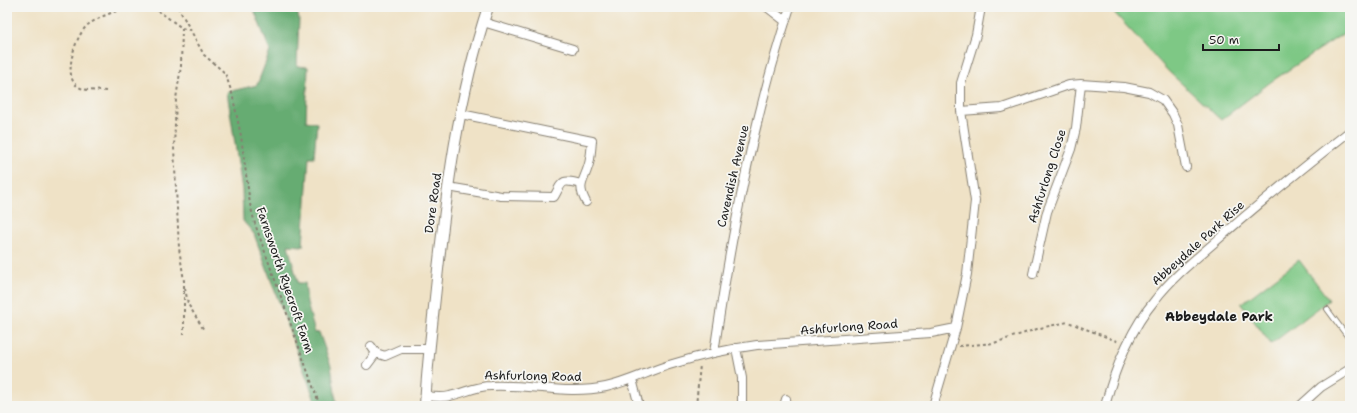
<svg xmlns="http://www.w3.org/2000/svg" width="1357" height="413" font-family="'Shantell Sans',sans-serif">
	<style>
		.green { fill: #7ec885; stroke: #4d7250 }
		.forest { fill: #66ac72; stroke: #416447 }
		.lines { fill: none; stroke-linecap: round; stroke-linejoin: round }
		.service-casing { stroke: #867f71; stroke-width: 6 }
		.minor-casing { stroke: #867f71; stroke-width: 10 }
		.tertiary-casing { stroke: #867f71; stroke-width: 12 }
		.path { stroke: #867f71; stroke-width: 2; stroke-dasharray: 3 3; stroke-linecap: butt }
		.service { stroke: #fff; stroke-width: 4 }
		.minor { stroke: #fff; stroke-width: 8 }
		.tertiary { stroke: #fff; stroke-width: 10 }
		.labels { text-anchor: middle; stroke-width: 3.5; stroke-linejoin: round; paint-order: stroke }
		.street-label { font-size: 12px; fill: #1c1c1c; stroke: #f6f6f2 }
		.neighbourhood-label { font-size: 13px; font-weight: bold; fill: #1c1c1c; stroke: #f6f6f2 }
	</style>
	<rect width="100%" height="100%" fill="#f6f6f2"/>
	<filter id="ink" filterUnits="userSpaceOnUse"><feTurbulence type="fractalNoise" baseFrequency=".025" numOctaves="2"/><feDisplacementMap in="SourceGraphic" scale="8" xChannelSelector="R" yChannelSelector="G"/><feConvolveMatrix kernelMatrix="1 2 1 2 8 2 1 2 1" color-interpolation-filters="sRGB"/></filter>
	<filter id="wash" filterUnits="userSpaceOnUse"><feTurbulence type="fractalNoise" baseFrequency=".012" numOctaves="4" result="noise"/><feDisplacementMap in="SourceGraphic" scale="16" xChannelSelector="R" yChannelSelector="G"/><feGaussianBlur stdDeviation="0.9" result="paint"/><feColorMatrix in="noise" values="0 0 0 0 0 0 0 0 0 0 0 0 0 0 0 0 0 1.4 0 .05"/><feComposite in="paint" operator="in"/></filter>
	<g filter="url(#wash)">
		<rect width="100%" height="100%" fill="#efe2c6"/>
		<!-- green -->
		<path class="green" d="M1109,7H1350V29L1272,81L1221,120L1169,72Z
			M1299,260L1329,300L1271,344L1241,304Z"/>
		<!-- forest -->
		<path class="forest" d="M253,7H296L299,19L297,66L308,67L306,121L317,123L314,157H309L303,246L288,245L298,283H305L307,303L315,333L319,332L331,366L337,406H317L254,234L243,221L242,189L227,92L257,85L270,51Z"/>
	</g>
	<g filter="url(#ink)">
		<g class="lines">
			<!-- service casing -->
			<g class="service-casing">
				<path id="service" d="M1327,309L1350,340"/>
			</g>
			<!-- minor casing -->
			<g class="minor-casing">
				<path id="minor" d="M767,7L785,21
					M483,22L573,49
					M961,111L1002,108L1069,85L1081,84L1124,87L1149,92L1163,100L1173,114L1178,125L1186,167
					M461,114L592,141C591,150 591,159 588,167C583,183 577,185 586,202
					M448,187L501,196L554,197C563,180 562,179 581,184
					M1033,274L1047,212L1071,149L1076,128L1081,84
					M371,346L376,353L385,356L401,349H430
					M736,348L742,378V406
					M714,353C731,236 753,120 790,7
					M367,365L376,353
					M632,379L639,406
					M426,396C434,397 442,398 450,396C464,393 476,386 491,386C530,384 567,395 606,387C628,382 647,372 669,365C698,356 727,349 757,345L931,333L956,328L967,274L975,201L961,111V83L976,35L981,7
					M784,406L786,399
					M933,406L956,328
					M1105,406C1115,368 1129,331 1155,300C1172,278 1193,261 1214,243C1258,204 1304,167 1350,131
					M1300,406L1321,387L1350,369"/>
			</g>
			<!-- tertiary casing -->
			<g class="tertiary-casing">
				<path id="tertiary" d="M425,406C427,366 432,327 436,288C446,193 458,98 488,7"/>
			</g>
			<!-- path -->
			<path class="path" d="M109,7L115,12
				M153,7L182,28L189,30
				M178,7L204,55L225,73L232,93L241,136L250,204L255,224L320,406
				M182,28L181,66L176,99L174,148L179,248L184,281V334
				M106,91C97,90 83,92 76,85C63,74 76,33 89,24C101,16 119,9 133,7
				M185,288L188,304L204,330
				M959,346L994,343L1040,328L1068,322L1119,342
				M696,406L700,365"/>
			<!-- service -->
			<use href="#service" class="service"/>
			<!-- minor -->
			<use href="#minor" class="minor"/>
			<!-- tertiary -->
			<use href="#tertiary" class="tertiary"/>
		</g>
	</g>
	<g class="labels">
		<!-- street labels -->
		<g class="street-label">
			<text transform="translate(733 176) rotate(-77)" y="4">Cavendish Avenue</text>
			<text transform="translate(1047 176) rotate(-72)" y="4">Ashfurlong Close</text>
			<text transform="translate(433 203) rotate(-82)" y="4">Dore Road</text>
			<text transform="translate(1198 243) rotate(-42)" y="4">Abbeydale Park Rise</text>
			<text transform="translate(285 280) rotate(71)" y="4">Farnsworth Ryecroft Farm</text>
			<text transform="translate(849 327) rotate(-4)" y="4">Ashfurlong Road</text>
			<text transform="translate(533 376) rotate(1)" y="4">Ashfurlong Road</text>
		</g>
		<!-- neighbourhood labels -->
		<g class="neighbourhood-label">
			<text x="1219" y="321">Abbeydale Park</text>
		</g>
	</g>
	<!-- margin -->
	<rect width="1357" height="413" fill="none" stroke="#f6f6f2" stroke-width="24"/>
	<!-- scale -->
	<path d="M1203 44v6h76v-6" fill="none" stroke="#1c1c1c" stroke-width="2"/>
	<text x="1209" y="44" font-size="12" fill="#1c1c1c" stroke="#f6f6f2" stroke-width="3" paint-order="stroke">50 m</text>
</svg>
